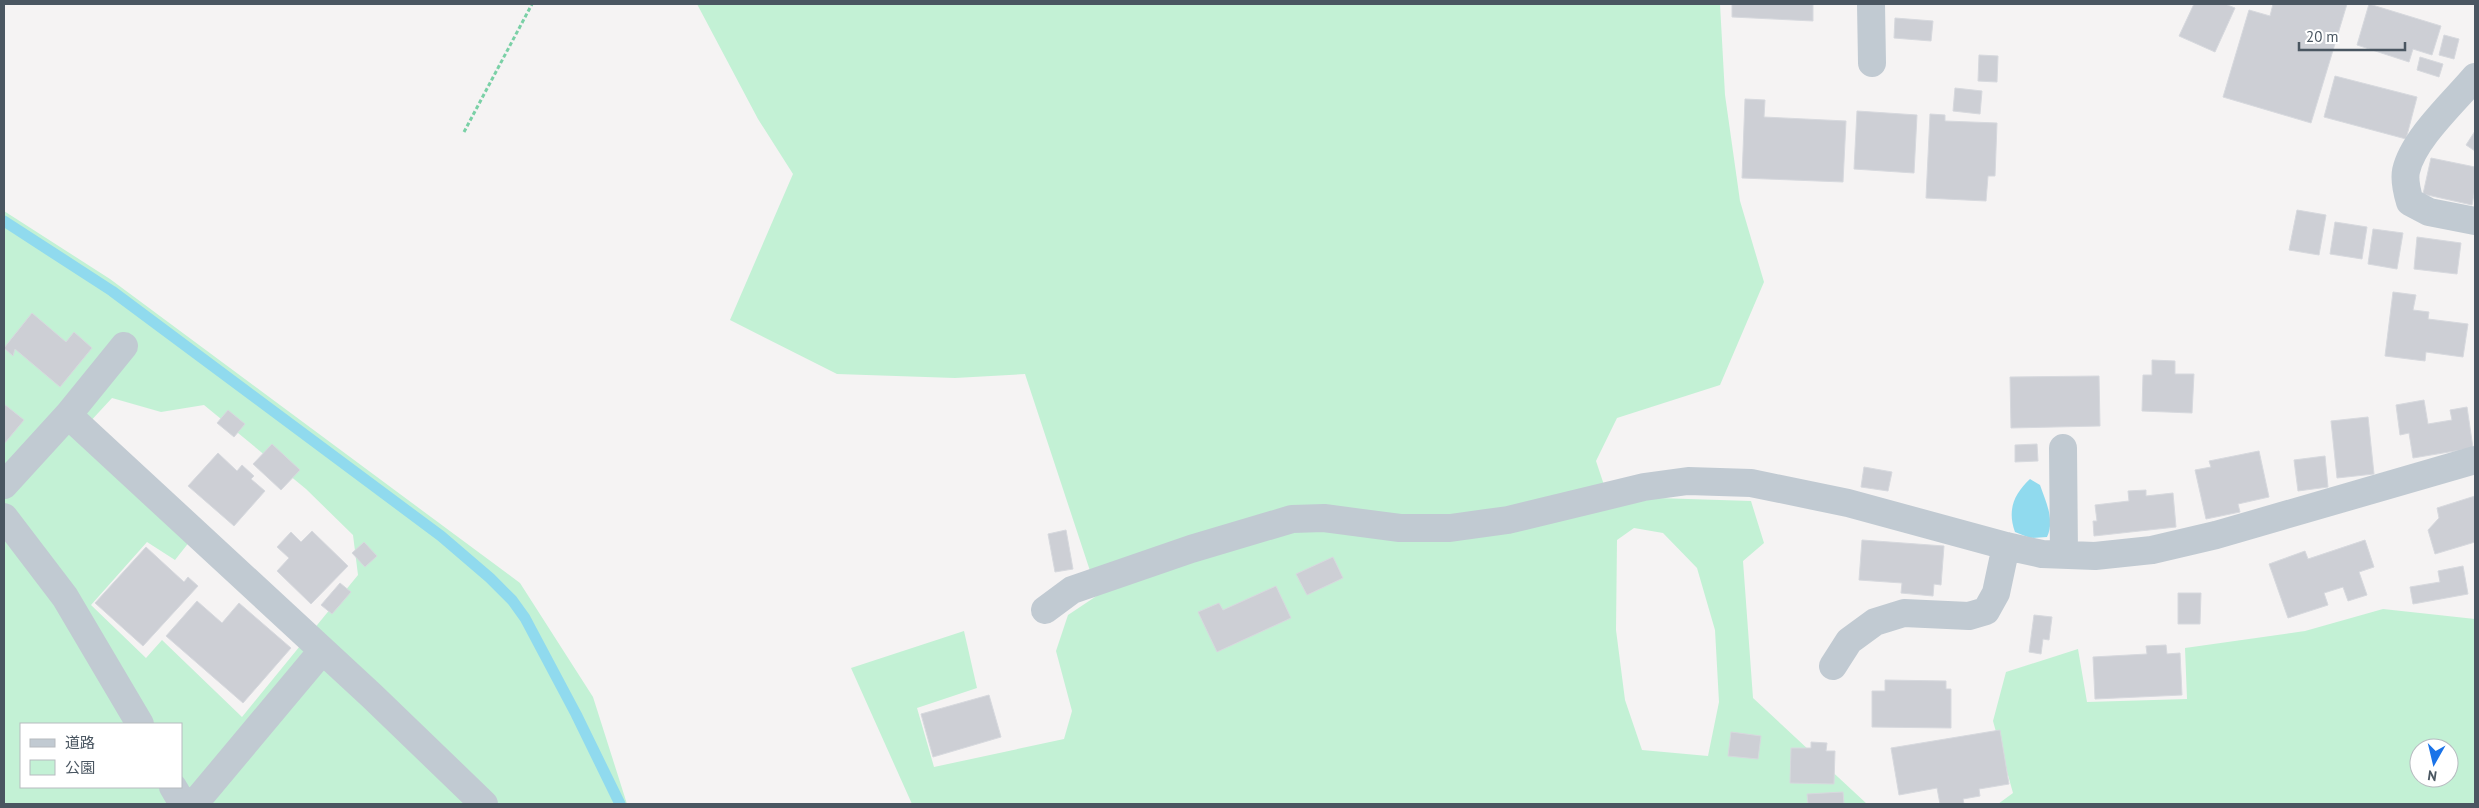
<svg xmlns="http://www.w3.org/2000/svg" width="2479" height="808" font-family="'PT Sans','Noto Sans JP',sans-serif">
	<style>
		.green { fill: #c3f1d5; fill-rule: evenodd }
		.water { fill: #90daee }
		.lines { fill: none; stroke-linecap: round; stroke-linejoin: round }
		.stream { stroke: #90daee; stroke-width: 11 }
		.building { fill: #cdcfd5; stroke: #d7d9de }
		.path { stroke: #7ad0a6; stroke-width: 3; stroke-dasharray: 4 2.5; stroke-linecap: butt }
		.minor { stroke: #c1cad2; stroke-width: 28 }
	</style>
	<rect width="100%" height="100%" fill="#f5f3f3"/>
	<!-- green -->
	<path class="green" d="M697,4H1720L1725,95L1740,201L1764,282L1720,385L1617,418L1596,461L1610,503L1657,498L1751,501L1764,543L1743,561L1753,698L1867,804H912L851,668L964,631L977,688L917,708L934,767L1064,739L1072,711L1056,651L1068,615L1098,595L1025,374L955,378L837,374L730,320L793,174L758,119ZM1634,528L1663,533L1697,568L1715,630L1719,702L1708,756L1642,750L1625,700L1616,630L1617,540Z
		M4,211L110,279L520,583L593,697L627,804H4ZM112,398L161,412L204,405L306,489L353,535L358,575L242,717L162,640L146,658L91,605L147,542L175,560L190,541L87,425ZM21,724H181V787H21Z
		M2383,609L2475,619V804H1998L2013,793L1993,721L2006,672L2078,649L2087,702L2187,699L2185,648L2305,631ZM2419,748H2449V778H2419Z"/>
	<!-- water -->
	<path class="water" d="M2030,479L2040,485C2046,502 2055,520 2047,537L2030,538L2015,532C2007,510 2014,494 2030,479Z"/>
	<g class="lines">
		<!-- stream -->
		<path class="stream" d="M4,221L112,291L441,536L490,578L512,600L525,618L576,714L620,804"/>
	</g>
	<!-- building -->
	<path class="building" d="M1732,4H1813V21L1732,17Z
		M2194,4H2225L2235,8L2215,52L2179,36Z
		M2273,4H2347L2311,123L2223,97L2249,10L2270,16Z
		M2369,4L2441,26L2432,55L2413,49L2409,62L2357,45Z
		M1895,18L1933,21L1931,41L1894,38Z
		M2444,35L2459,39L2454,59L2439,55Z
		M1979,55L1998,56L1997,82L1978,81Z
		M2420,57L2443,64L2439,77L2417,70Z
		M2335,76L2417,97L2406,139L2324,117Z
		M1955,88L1982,91L1980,114L1953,111Z
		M1745,99L1765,100L1764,117L1846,121L1843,182L1742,178Z
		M1857,111L1917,115L1914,173L1854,169Z
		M1930,114L1945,115V121L1997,123L1995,176H1988L1986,201L1926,198Z
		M2475,131V151L2466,145Z
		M2431,158L2475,167V189L2472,205L2423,194Z
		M2297,210L2326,215L2319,255L2289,250Z
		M2335,222L2367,227L2362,259L2330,254Z
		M2373,229L2403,233L2397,269L2368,264Z
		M2417,237L2461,243L2457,274L2414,269Z
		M2393,292L2416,295L2413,310L2429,312L2428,319L2468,324L2463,357L2426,352L2425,361L2385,356Z
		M32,313L66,342L74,332L92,348L60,387L15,349L13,356L4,348Z
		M2152,360L2175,361V374H2194L2192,413L2142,411L2143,375H2152Z
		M2099,376L2100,426L2011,428L2010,377Z
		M2424,400L2428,424L2452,420L2450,410L2467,407L2473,448L2413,458L2409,433L2400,435L2396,405Z
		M4,404L24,420L4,444Z
		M228,410L245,424L234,437L217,423Z
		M2368,417L2374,474L2337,478L2331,421Z
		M272,444L300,470L281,490L253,464Z
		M2037,444L2038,461L2015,462V445Z
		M2259,451L2269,497L2238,504L2240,512L2206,519L2195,470L2211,467L2209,461Z
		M218,453L237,471L242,465L254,476L251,479L265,491L234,526L188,486Z
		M2325,456L2328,487L2298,491L2294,460Z
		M1864,467L1892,472L1888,491L1861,487Z
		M2146,490V496L2173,493L2176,527L2094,536L2093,521H2097L2095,505L2129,501L2128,491Z
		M2475,496V542L2435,554L2428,530L2439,518L2437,508Z
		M1066,530L1073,569L1055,572L1048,534Z
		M312,531L348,566L311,604L277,571L289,558L277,547L291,532L301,542Z
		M1862,540L1944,546L1941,585L1934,584L1933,596L1901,593L1902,583L1859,580Z
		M2365,540L2374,567L2359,572L2367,595L2348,601L2343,587L2324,593L2328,605L2288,618L2269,564L2305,551L2308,559Z
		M364,542L377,556L365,567L352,553Z
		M146,547L184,582L188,577L198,586L143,646L95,603Z
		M1333,557L1343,578L1307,595L1296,574Z
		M2463,566L2468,594L2413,604L2410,587L2440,582L2438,571Z
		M340,583L351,592L332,614L321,605Z
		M1276,586L1291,618L1217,652L1198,612L1219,603L1223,610Z
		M2178,593H2201L2200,624H2178Z
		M197,601L222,623L239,603L291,648L243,703L166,636Z
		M2034,615L2052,617L2049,640L2043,639L2041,654L2029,652Z
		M2166,645L2167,654L2180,653L2182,695L2095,699L2093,657L2147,654L2146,646Z
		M1885,680L1946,681V689H1951V728L1872,727V691H1885Z
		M989,695L1001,737L933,757L921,714Z
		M2000,730L2009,784L1979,789L1980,796L1963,799L1964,804H1940L1937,788L1899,795L1891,748Z
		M1731,732L1761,736L1758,759L1728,756Z
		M1811,742L1827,743L1826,751H1835L1834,784L1790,783L1791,748H1811Z
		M1843,792L1844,804H1808L1807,794Z"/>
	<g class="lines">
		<!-- path -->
		<path class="path" d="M464,132L532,4"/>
		<!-- minor -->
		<path class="minor" d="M1871,4L1872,63
			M2475,77C2454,102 2413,139 2406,171C2404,181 2407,192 2410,202L2429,212L2475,221
			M68,415L124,346
			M2063,448L2064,554
			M4,485L68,415L372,696L484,804
			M4,517L65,597L140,724
			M1045,610L1072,590L1191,549L1292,519L1324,518L1400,528H1450L1508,520L1644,487L1688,481L1751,483L1848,503L2006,546L2042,554L2095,556L2152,550L2216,535L2475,460
			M1833,666L1849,641L1875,622L1904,613L1969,616L1986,611L1996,593L2006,546
			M173,787L183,804
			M194,804L322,651"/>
	</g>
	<!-- border -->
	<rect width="2479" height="808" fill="none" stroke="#4a5661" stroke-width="10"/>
	<!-- legend -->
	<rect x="20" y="723" width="162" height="65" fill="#ffffff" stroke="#b7bbc0"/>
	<rect x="30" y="739" width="25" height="8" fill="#c1cad2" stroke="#b7bbc0"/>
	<text x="65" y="748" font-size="15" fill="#4a5661">道路</text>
	<rect x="30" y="760" width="25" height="15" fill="#c3f1d5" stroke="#b7bbc0"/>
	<text x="65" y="773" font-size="15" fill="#4a5661">公園</text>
	<!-- north arrow -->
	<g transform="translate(2434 763) rotate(188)"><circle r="24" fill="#ffffff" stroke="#b7bbc0"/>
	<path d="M0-4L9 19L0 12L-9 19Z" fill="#1a73e8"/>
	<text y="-8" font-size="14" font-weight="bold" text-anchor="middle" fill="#4a5661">N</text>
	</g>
	<!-- scale -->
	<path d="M2299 42v8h106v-8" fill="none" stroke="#4a5661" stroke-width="2.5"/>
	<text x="2306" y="42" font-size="15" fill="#4a5661" stroke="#ffffff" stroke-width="4" paint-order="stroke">20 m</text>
</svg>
